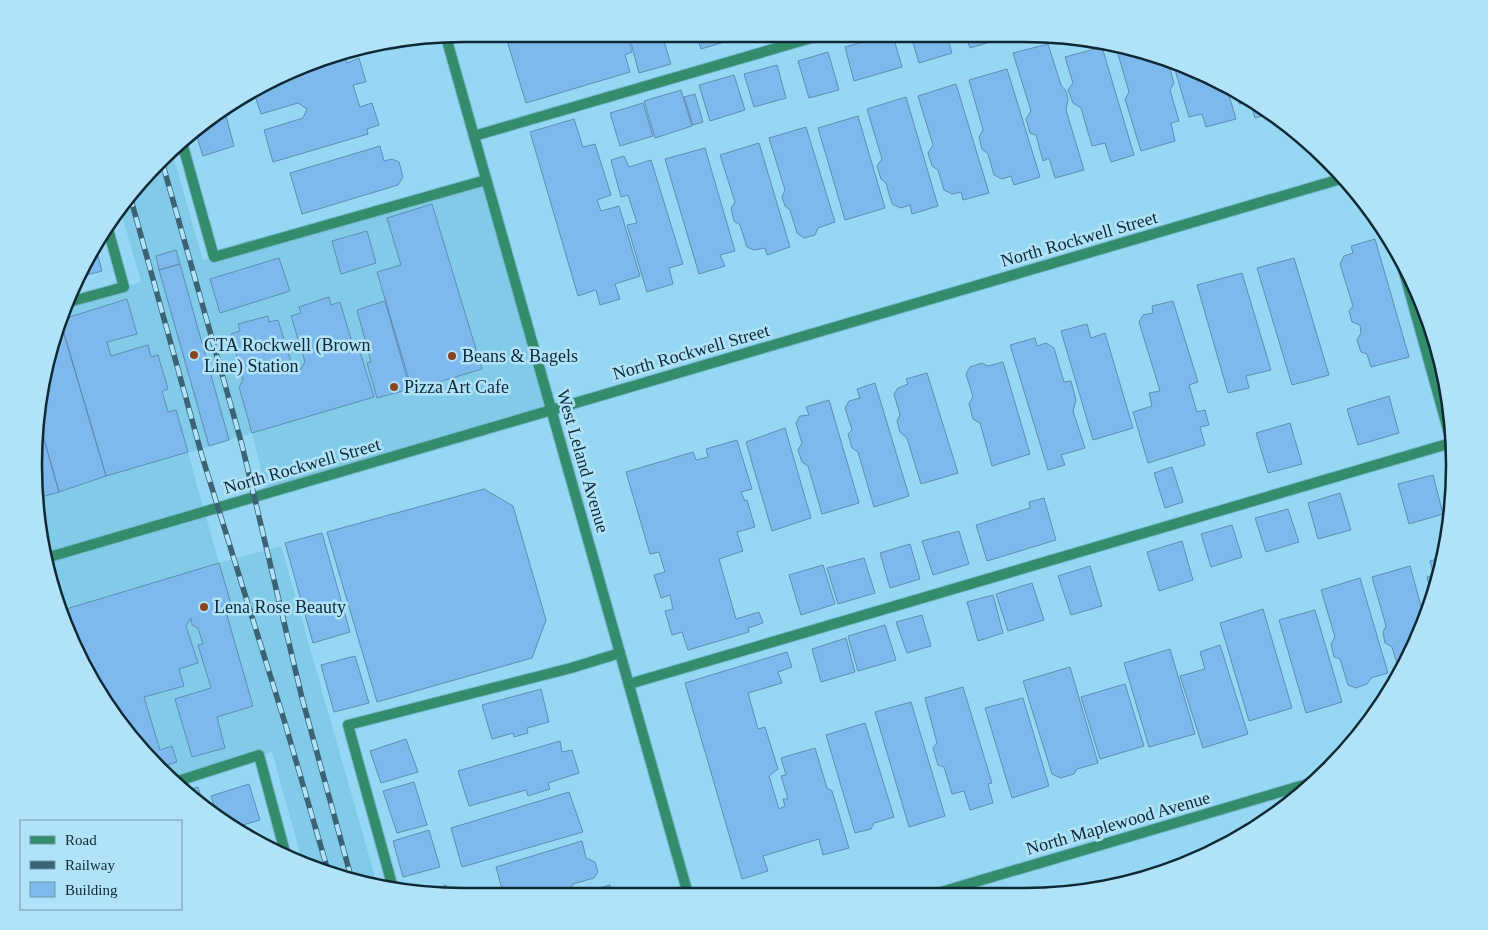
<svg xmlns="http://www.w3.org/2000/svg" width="1488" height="930" font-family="Georgia,serif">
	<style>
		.built { fill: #81cbe9 }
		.building { fill: #7eb9ed; stroke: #5f8cb2 }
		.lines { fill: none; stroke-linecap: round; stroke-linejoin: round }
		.service-casing { stroke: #7bb5cd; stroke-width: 12 }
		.minor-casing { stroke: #7bb5cd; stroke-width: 12 }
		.service { stroke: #338d6d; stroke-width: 10 }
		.minor { stroke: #338d6d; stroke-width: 10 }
		.rail-casing { stroke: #3b6373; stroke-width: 5.5 }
		.rail { stroke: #b0e3f9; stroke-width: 4; stroke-dasharray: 11; stroke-linecap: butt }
		.poi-dot { fill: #8a441f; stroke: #b0e3f9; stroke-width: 2 }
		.labels { text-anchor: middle; stroke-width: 5; stroke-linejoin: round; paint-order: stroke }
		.street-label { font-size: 18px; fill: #0e2934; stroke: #b0e3f9 }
		.poi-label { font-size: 18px; fill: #0e2934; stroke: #b0e3f9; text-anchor: start }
		.rim { fill: none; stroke: #0e2934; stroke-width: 2.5 }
	</style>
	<rect width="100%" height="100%" fill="#96d8f3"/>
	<!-- built -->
	<path class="built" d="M173,155L203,260L486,183L549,412L267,493L252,433L188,453L219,563L281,546L377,884L303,864L272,752L177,780L106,704L49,577L34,465L57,326L69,304L141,282L120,208L123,203Z
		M1412,284L1431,327L1451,409V424Z"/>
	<!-- building -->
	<path class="building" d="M505,34L627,35L632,52L625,55L630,72L526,103Z
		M629,35H662L671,64L639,73Z
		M697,35H733L734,39L701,49Z
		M911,36L947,37L952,53L919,63Z
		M966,37H999L1000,39L970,48Z
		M877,38L879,43L894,39L902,67L854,81L845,47Z
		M1048,44L1061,85L1066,91L1068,99L1066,110L1084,170L1055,178L1049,158L1043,161L1036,135L1030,133L1026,119L1031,111L1013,53Z
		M1102,47L1134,155L1111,162L1105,143L1092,146L1081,108L1073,103L1068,90L1073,83L1065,57Z
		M1116,47L1162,60L1163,63L1169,66L1174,83L1170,90L1179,121L1171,123L1175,141L1141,151L1125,99L1129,92Z
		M828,52L839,90L809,98L798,61Z
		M344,54L347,63L359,58L366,82L353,85L360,107L372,103L379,125L367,129L368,134L273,162L264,130L303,118L307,109L298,103L261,114L254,93L305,67L322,62L321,59L327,57Z
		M1173,63L1188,66L1227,89L1236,119L1206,127L1202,114L1189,117Z
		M777,65L786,98L754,107L744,74Z
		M1007,69L1040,177L1014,185L1011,176L1002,179L994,175L988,154L982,149L979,137L983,130L969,80Z
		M734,75L745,110L710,121L699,85Z
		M956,84L989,193L963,200L961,192L952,194L944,190L938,170L932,166L928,153L933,145L918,96Z
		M681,90L692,126L655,138L644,101Z
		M695,94L703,122L693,125L684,97Z
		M1237,95L1248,102L1239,104Z
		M906,97L938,206L912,214L910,205L901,208L892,204L886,183L881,179L877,166L882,159L867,109Z
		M1250,102L1270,114L1255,118Z
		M643,103L653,136L620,146L610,113Z
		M225,112L234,146L203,156L196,134L217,115Z
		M858,116L885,208L845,220L818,128Z
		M574,119L583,147L595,144L611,195L597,200L601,211L619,206L640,276L615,284L620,299L600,305L596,290L578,296L530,132Z
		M806,127L835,222L818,228L815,235L804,238L797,233L790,210L785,206L782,197L785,190L769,138Z
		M759,143L790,247L767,255L765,248L754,250L747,247L740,225L734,221L731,208L735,202L720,155Z
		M380,146L384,161L392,159L399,162L403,177L398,185L302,214L290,173Z
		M705,148L735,251L720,255L725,266L699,274L665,159Z
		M624,156L629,167L651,160L683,264L669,268L673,284L647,292L627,225L637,223L628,195L621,197L611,160Z
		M432,204L482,369L412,390L377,272L401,265L387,218Z
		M367,231L376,263L341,274L332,241Z
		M1375,239L1409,357L1371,367L1367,354L1361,352L1357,340L1361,333L1360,325L1352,322L1349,311L1353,306L1340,264L1344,256L1353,253L1351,246Z
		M176,250L180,264L159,270L156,256Z
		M97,252L102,271L83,276Z
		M279,258L290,291L220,313L210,279Z
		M1294,258L1329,375L1292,385L1257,268Z
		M180,264L229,440L209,446L159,270Z
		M1242,273L1271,370L1246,376L1249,388L1228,393L1197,285Z
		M329,297L331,305L340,302L354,349L360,352L374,397L252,433L239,387L243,380L231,334L240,331L238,324L268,316L269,322L278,320L292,365L300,370L305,362L291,316L301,313L299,307Z
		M127,299L137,334L107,342L111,356L148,345L151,357L158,355L168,389L162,391L168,412L176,410L188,452L106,476L60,320Z
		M385,301L410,389L377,398L367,363L371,362L357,310Z
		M1173,301L1198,382L1189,385L1197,412L1205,410L1209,425L1200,427L1205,445L1148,463L1133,412L1152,406L1149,393L1160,391L1139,322L1143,315L1153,313L1152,306Z
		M60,320L106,476L59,492L40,425L57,326Z
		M1087,324L1091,338L1105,333L1133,428L1093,440L1061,331Z
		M1035,338L1037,346L1046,343L1054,348L1064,382L1071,381L1076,400L1073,411L1085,448L1061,455L1065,465L1048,470L1010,345Z
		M1003,362L1030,454L992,466L980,423L973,419L969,404L973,397L966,374L970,367L982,363L988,366Z
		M927,373L958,473L921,484L907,438L900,432L897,421L900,415L894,394L898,388L908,384L906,379Z
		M875,383L909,496L874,507L858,452L852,448L848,434L852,430L845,408L849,401L860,398L857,389Z
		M1389,396L1399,433L1358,445L1347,409Z
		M829,400L859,503L822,514L808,466L802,462L798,450L802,443L796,423L800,416L809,415L806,407Z
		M1290,423L1302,464L1268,473L1256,433Z
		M40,425L59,492L38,498L34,465Z
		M785,428L811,518L772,531L746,442Z
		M737,440L752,489L741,492L745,501L747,500L755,527L737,532L743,551L719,559L736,619L759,612L763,623L748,628L749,632L688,650L682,632L672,635L665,611L673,609L670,595L661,598L654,575L665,572L659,552L650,554L626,472L693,452L696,460L708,457L706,449Z
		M1172,467L1183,502L1165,508L1154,473Z
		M1433,475L1443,514L1409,524L1398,484Z
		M484,489L513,506L546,620L532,658L377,702L327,532Z
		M1340,493L1351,530L1318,539L1308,503Z
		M1044,498L1056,540L987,561L976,525L1030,508L1029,502Z
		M1288,509L1299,542L1266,552L1255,518Z
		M1232,525L1242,557L1211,567L1201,534Z
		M959,531L969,564L933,575L922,541Z
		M322,533L350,632L313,643L285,543Z
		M1182,541L1193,580L1159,591L1147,552Z
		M910,544L920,579L890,588L880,553Z
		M1443,557L1439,577L1432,596L1427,577L1434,575L1430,561Z
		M864,558L875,593L838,604L827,568Z
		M219,563L231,604L226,612L253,706L217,717L225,748L192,757L175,699L211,688L198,645L203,644L198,628L192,625L191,618L186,626L198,663L179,669L184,686L144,697L160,750L172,746L177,762L164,766L106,704L63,610Z
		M823,565L835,604L801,615L789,575Z
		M1090,566L1102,606L1071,615L1058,576Z
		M1410,566L1424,617L1410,656L1401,671L1399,670L1392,647L1385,643L1383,632L1386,626L1372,577Z
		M1360,578L1388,673L1371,678L1367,684L1356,688L1348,685L1340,659L1334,657L1331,644L1335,637L1321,590Z
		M1032,583L1044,620L1008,631L996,594Z
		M993,595L1003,633L978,641L967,602Z
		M1263,609L1292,708L1249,721L1220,623Z
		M1315,610L1342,702L1306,713L1279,620Z
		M922,615L931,646L907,653L896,622Z
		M885,625L896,660L858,671L848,636Z
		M846,638L855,672L821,682L812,649Z
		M1220,645L1248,734L1203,748L1180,676L1205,669L1200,652Z
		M1170,649L1195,734L1149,747L1124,663Z
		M787,652L792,667L778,672L782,683L748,693L758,729L765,727L778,769L769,776L779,809L785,806L783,799H788L781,776L786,775L781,758L815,748L827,788L832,791L849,848L823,855L819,839L763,856L768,871L742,879L685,683Z
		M355,656L369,703L334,712L321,665Z
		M1070,667L1098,763L1077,769L1074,774L1061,778L1052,774L1023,681Z
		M1125,684L1144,746L1100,759L1081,697Z
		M963,687L992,783L988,784L993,803L970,810L964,791L952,794L944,767L938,765L933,748L937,743L925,698Z
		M541,689L549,722L527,728L528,733L514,737L513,733L492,739L482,705Z
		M1023,698L1049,786L1012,798L985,708Z
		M911,702L945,816L909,827L875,712Z
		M865,723L894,817L874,823L871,829L855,833L826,735Z
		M406,739L418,772L381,783L370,751Z
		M560,741L562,752L572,750L579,773L548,783L550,789L528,796L526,790L469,806L458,771Z
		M414,782L427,825L397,833L383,791Z
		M249,784L260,820L236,827L217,815L211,796Z
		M198,787L202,800L197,801L187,790Z
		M569,792L583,832L462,867L451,828Z
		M429,830L440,867L403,877L393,841Z
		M582,841L586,858L595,862L598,872L594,878L573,884L570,890L560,893L553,888L536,893H503L496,867Z
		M446,885L448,893H420Z
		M610,885L612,893H580Z"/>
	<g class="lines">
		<!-- service casing -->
		<g class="service-casing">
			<path id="service" d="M474,136L818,36
				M183,146L214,257L486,180
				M1399,254L1452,444
				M69,302L124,287L108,229
				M629,684L1451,443
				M178,781L259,755L286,856
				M393,888L348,725L571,668L620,653"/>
		</g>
		<!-- minor casing -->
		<g class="minor-casing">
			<path id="minor" d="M446,37L688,894
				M46,558L1344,178
				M931,895L1314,782"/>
		</g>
		<!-- service -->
		<use href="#service" class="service"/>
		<!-- minor -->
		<use href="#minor" class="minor"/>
		<!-- rail casing -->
		<g class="rail-casing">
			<path id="rail" d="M163,165L242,445L302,698L351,877
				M130,196L202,456L285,723L328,871"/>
		</g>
		<!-- rail -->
		<use href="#rail" class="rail"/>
	</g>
	<!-- markers -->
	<g class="poi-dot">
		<circle cx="194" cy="355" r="5"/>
		<circle cx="452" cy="356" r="5"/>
		<circle cx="394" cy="387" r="5"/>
		<circle cx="204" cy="607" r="5"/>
	</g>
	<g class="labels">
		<!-- street labels -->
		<g class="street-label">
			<text transform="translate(1079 239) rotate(-16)" y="6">North Rockwell Street</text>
			<text transform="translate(691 352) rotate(-16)" y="6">North Rockwell Street</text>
			<text transform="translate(583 461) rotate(74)" y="6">West Leland Avenue</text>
			<text transform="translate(302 466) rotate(-16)" y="6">North Rockwell Street</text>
			<text transform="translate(1118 823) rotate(-16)" y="6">North Maplewood Avenue</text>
		</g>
		<!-- poi labels -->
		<g class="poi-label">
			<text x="204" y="351">CTA Rockwell (Brown<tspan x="204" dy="21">Line) Station</tspan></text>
			<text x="462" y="362">Beans &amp; Bagels</text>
			<text x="404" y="393">Pizza Art Cafe</text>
			<text x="214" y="613">Lena Rose Beauty</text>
		</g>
	</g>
	<!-- crop -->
	<path d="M0 0H1488V930H0ZM464 42H1024A422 422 0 0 1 1446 464V466A422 422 0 0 1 1024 888H464A422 422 0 0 1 42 466V464A422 422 0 0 1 464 42Z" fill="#b0e3f9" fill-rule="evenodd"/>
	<path class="rim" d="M464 42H1024A422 422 0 0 1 1446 464V466A422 422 0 0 1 1024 888H464A422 422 0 0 1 42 466V464A422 422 0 0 1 464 42Z"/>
	<!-- legend -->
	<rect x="20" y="820" width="162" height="90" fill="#b0e3f9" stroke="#6f99aa"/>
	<rect x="30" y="836" width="25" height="8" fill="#338d6d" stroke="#6f99aa"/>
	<text x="65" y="845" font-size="15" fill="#0e2934">Road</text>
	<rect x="30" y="861" width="25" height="8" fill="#3b6373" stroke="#6f99aa"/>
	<text x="65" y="870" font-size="15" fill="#0e2934">Railway</text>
	<rect x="30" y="882" width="25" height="15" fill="#7eb9ed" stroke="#6f99aa"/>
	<text x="65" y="895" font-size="15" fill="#0e2934">Building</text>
</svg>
